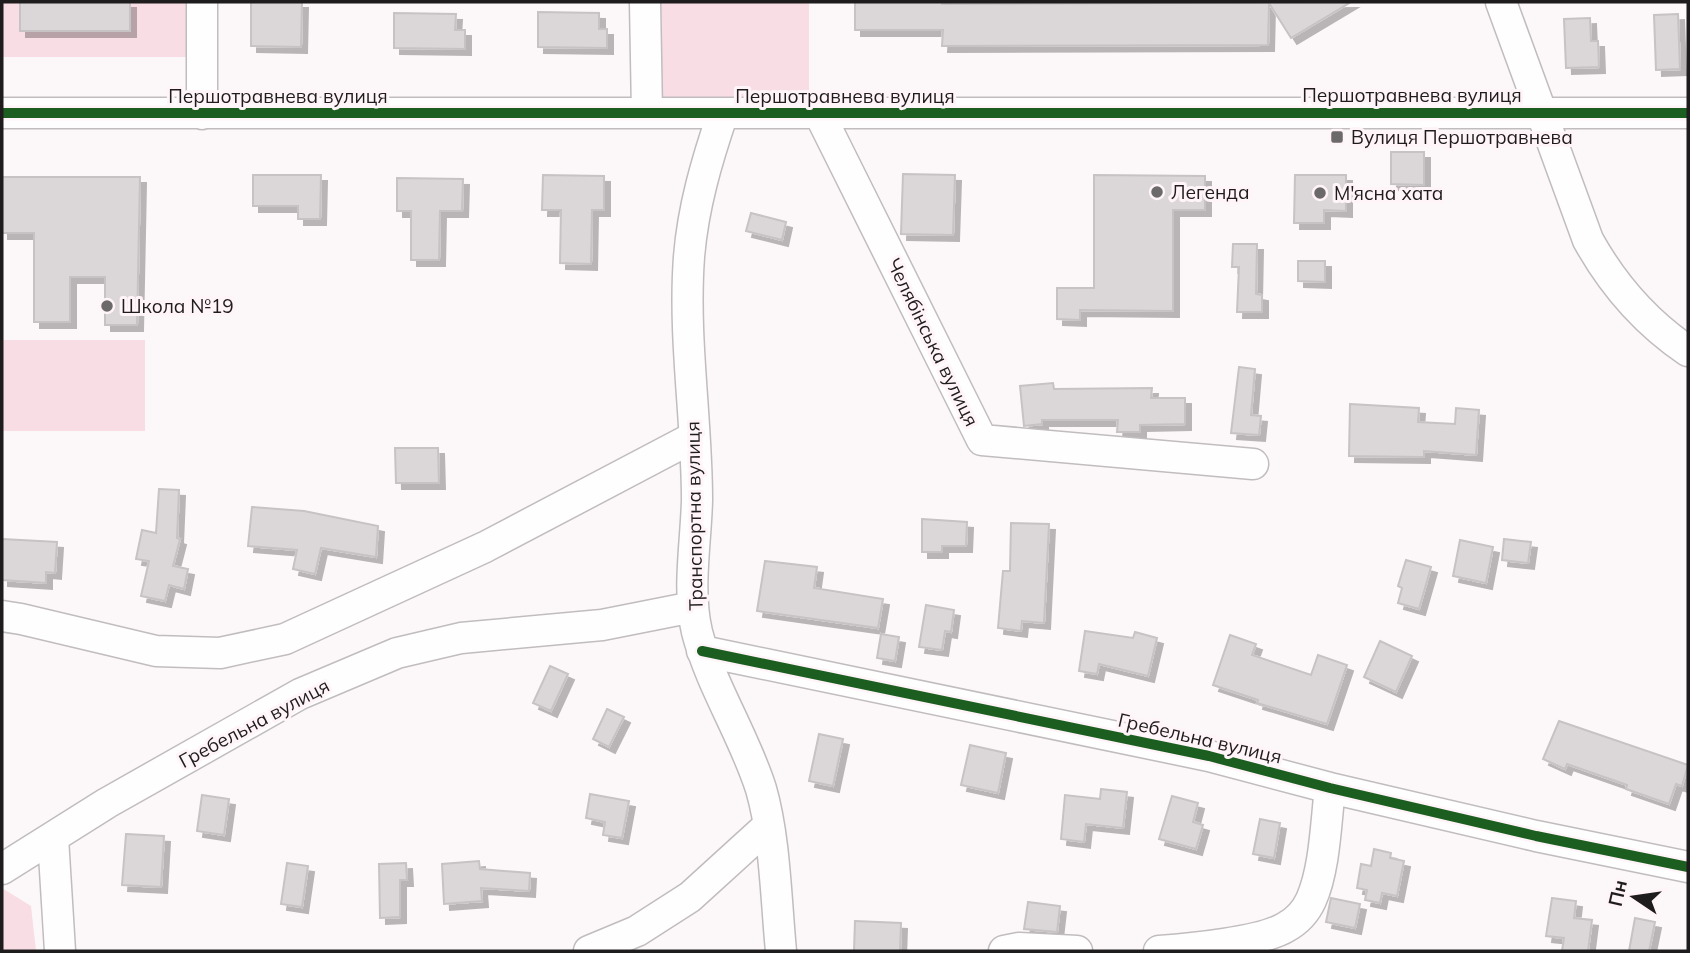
<svg xmlns="http://www.w3.org/2000/svg" width="1690" height="953" font-family="Mulish,sans-serif">
<defs>
<filter id="shadow"><feDropShadow dx="6" dy="6" stdDeviation="0" flood-color="#0004"/></filter>
</defs>
<rect width="100%" height="100%" fill="#fcf7f8"/>
<path fill="#f8dde4" d="M 2,2 L 188,2 L 188,57 L 2,57 Z
M 655,2 L 809,2 L 809,105 L 657,105 Z
M 2,340 L 145,340 L 145,431 L 2,431 Z
M 2,888 L 31,906 L 36,951 L 2,951 Z"/>
<path fill="#dbd7d8" stroke="#c7c3c4" stroke-width="2" filter="url(#shadow)" d="M 20,2 L 130,2 L 130,31 L 20,31 Z
M 251,2 L 302,2 L 301,47 L 251,46 Z
M 855,2 L 942,2 L 942,4 L 1351,2 L 1291,38 L 1269,3 L 1268,45 L 942,46 L 943,30 L 855,30 Z
M 538,12 L 599,13 L 599,29 L 607,29 L 607,48 L 538,47 Z
M 394,13 L 456,14 L 455,30 L 465,30 L 465,49 L 394,48 Z
M 1678,14 L 1680,69 L 1656,70 L 1654,15 Z
M 1590,18 L 1591,41 L 1598,41 L 1599,67 L 1566,68 L 1564,19 Z
M 1391,152 L 1424,152 L 1424,185 L 1391,184 Z
M 903,174 L 955,175 L 953,235 L 901,234 Z
M 253,175 L 321,175 L 320,219 L 298,219 L 298,206 L 253,206 Z
M 543,175 L 604,176 L 604,210 L 592,210 L 591,264 L 560,263 L 561,210 L 542,210 Z
M 1094,175 L 1205,176 L 1205,210 L 1173,210 L 1173,311 L 1080,310 L 1080,320 L 1057,319 L 1057,288 L 1094,288 Z
M 1295,175 L 1346,175 L 1346,211 L 1324,210 L 1324,223 L 1294,223 Z
M 2,177 L 140,177 L 137,325 L 105,325 L 105,277 L 70,277 L 70,322 L 34,322 L 34,233 L 2,233 Z
M 397,178 L 463,179 L 462,211 L 440,211 L 439,260 L 411,260 L 411,211 L 397,211 Z
M 751,213 L 786,222 L 782,240 L 746,231 Z
M 1233,244 L 1257,244 L 1256,294 L 1262,295 L 1262,312 L 1237,312 L 1239,267 L 1232,267 Z
M 1298,261 L 1325,261 L 1325,282 L 1298,281 Z
M 1239,367 L 1255,369 L 1251,415 L 1261,416 L 1259,435 L 1231,433 Z
M 1053,383 L 1054,389 L 1152,388 L 1151,398 L 1185,398 L 1185,424 L 1140,425 L 1140,432 L 1117,432 L 1118,420 L 1042,420 L 1042,424 L 1024,426 L 1020,386 Z
M 1350,404 L 1419,408 L 1418,422 L 1455,424 L 1456,408 L 1479,410 L 1476,455 L 1424,451 L 1424,457 L 1349,456 Z
M 395,448 L 438,448 L 439,483 L 396,483 Z
M 159,489 L 179,490 L 177,538 L 180,539 L 173,566 L 188,569 L 184,589 L 169,585 L 165,601 L 141,596 L 149,561 L 136,559 L 142,530 L 156,533 Z
M 252,507 L 304,511 L 378,526 L 376,557 L 321,548 L 315,574 L 293,569 L 297,550 L 248,546 Z
M 922,519 L 967,522 L 966,546 L 942,546 L 942,552 L 922,552 Z
M 1011,523 L 1049,524 L 1044,623 L 1022,621 L 1021,631 L 998,628 L 1003,571 L 1010,571 Z
M 2,539 L 57,542 L 55,573 L 46,572 L 46,583 L 2,580 Z
M 1504,539 L 1531,542 L 1528,563 L 1502,560 Z
M 1460,540 L 1493,547 L 1486,583 L 1453,576 Z
M 1406,560 L 1431,567 L 1419,609 L 1398,603 L 1402,588 L 1398,586 Z
M 765,561 L 817,567 L 814,588 L 883,599 L 878,628 L 757,611 Z
M 926,605 L 954,610 L 951,632 L 945,631 L 942,650 L 919,647 Z
M 1085,631 L 1133,638 L 1135,632 L 1157,638 L 1148,676 L 1099,664 L 1097,674 L 1079,671 Z
M 881,634 L 899,637 L 895,661 L 877,658 Z
M 1230,635 L 1256,644 L 1252,655 L 1311,675 L 1318,655 L 1347,665 L 1327,724 L 1257,703 L 1258,700 L 1213,685 Z
M 1380,641 L 1412,656 L 1396,692 L 1364,677 Z
M 550,666 L 568,674 L 551,711 L 533,703 Z
M 607,709 L 624,717 L 609,747 L 593,739 Z
M 1559,721 L 1688,765 L 1682,786 L 1676,784 L 1669,804 L 1626,789 L 1627,785 L 1567,764 L 1565,769 L 1543,759 Z
M 819,734 L 843,739 L 833,786 L 809,781 Z
M 970,745 L 1006,753 L 998,793 L 961,785 Z
M 1101,789 L 1127,792 L 1123,828 L 1086,824 L 1084,842 L 1061,839 L 1065,795 L 1100,799 Z
M 590,794 L 629,801 L 622,838 L 603,835 L 605,822 L 586,818 Z
M 202,795 L 229,799 L 224,835 L 197,831 Z
M 1172,796 L 1198,803 L 1193,822 L 1203,825 L 1196,849 L 1159,839 Z
M 1260,819 L 1280,823 L 1274,858 L 1253,854 Z
M 126,834 L 164,836 L 161,887 L 122,885 Z
M 1374,849 L 1391,853 L 1390,858 L 1404,861 L 1397,896 L 1382,893 L 1380,903 L 1365,900 L 1367,890 L 1357,888 L 1361,864 L 1371,866 Z
M 479,861 L 480,869 L 530,873 L 529,891 L 481,888 L 482,901 L 444,904 L 442,864 Z
M 287,863 L 308,866 L 302,907 L 281,904 Z
M 406,863 L 407,880 L 400,880 L 400,917 L 380,918 L 379,864 Z
M 1331,898 L 1360,904 L 1355,928 L 1326,922 Z
M 1552,898 L 1576,901 L 1574,918 L 1592,920 L 1588,951 L 1562,951 L 1564,938 L 1546,936 Z
M 1028,902 L 1060,906 L 1057,932 L 1024,929 Z
M 1635,918 L 1655,922 L 1649,951 L 1629,951 Z
M 855,921 L 901,923 L 900,951 L 854,951 Z"/>
<g fill="none" stroke-linecap="round" stroke-linejoin="round">
<defs>
<path id="minor" d="M 645,2 L 647,113
M 1501,2 L 1588,240 C 1613,285 1645,322 1688,351
M 2,113 L 1688,113
M 723,113 C 707,160 693,207 689,257 C 683,338 697,419 697,500 C 696,543 687,590 697,632 C 711,686 744,735 761,789 C 775,837 776,900 781,951
M 819,113 L 982,440 L 1253,464
M 202,114 L 202,2
M 2,616 L 21,619 L 156,651 L 220,653 L 285,639 L 485,547 L 694,437
M 702,651 L 1209,756 L 1330,788 L 1536,836 L 1688,867
M 53,838 L 60,951
M 2,869 L 107,803 L 300,694 L 397,653 L 461,638 L 602,625 L 693,607
M 589,951 L 637,931 L 690,897 L 768,826
M 1004,951 L 1019,948 L 1077,951
M 1159,951 C 1189,949 1262,942 1286,927 C 1297,921 1306,911 1311,900 C 1325,869 1326,821 1330,788"/>
</defs>
<use href="#minor" stroke="#c1bdbe" stroke-width="33"/>
<use href="#minor" stroke="#fffefe" stroke-width="30"/>
<defs>
<path id="cycleway" d="M 2,113 L 1688,113
M 702,651 L 1209,756 L 1330,788 L 1536,836 L 1688,867"/>
</defs>
<use href="#cycleway" stroke="#fff4f7" stroke-width="15"/>
<use href="#cycleway" stroke="#1b5e20" stroke-width="10"/>
</g>
<g fill="#6c696a" stroke="#fff4f7" stroke-width="2.5">
<rect x="1330" y="130" width="14" height="14" rx="3.5"/>
<circle cx="1157" cy="192" r="7"/>
<circle cx="1320" cy="193" r="7"/>
<circle cx="107" cy="306" r="7"/>
</g>
<g text-anchor="middle" dominant-baseline="central" stroke-width="6" stroke-linejoin="round" paint-order="stroke">
<g font-size="19" fill="#1f1c1d" stroke="#fff4f7">
<text x="1412" y="95">Першотравнева вулиця</text>
<text x="278" y="96">Першотравнева вулиця</text>
<text x="845" y="96">Першотравнева вулиця</text>
<text transform="translate(933 342) rotate(64)">Челябінська вулиця</text>
<text transform="translate(694 516) rotate(-91)">Транспортна вулиця</text>
<text transform="translate(254 723) rotate(-28)">Гребельна вулиця</text>
<text transform="translate(1200 738) rotate(13)">Гребельна вулиця</text>
</g>
<g font-size="19" fill="#1f1c1d" stroke="#fff4f7" text-anchor="start">
<text x="1351" y="137">Вулиця Першотравнева</text>
<text x="1171" y="192">Легенда</text>
<text x="1334" y="193">М'ясна хата</text>
<text x="121" y="306">Школа №19</text>
</g>
</g>
<rect width="1690" height="953" fill="none" stroke="#1f1c1d" stroke-width="7"/>
<g transform="translate(1634 897) rotate(283)" stroke="#fff4f7" stroke-width="5" paint-order="stroke">
<path d="M0-5L12 26L0 18L-12 26Z" fill="#1f1c1d"/>
<text y="-10" font-size="19" font-weight="bold" text-anchor="middle" fill="#1f1c1d">Пн</text>
</g>
</svg>
